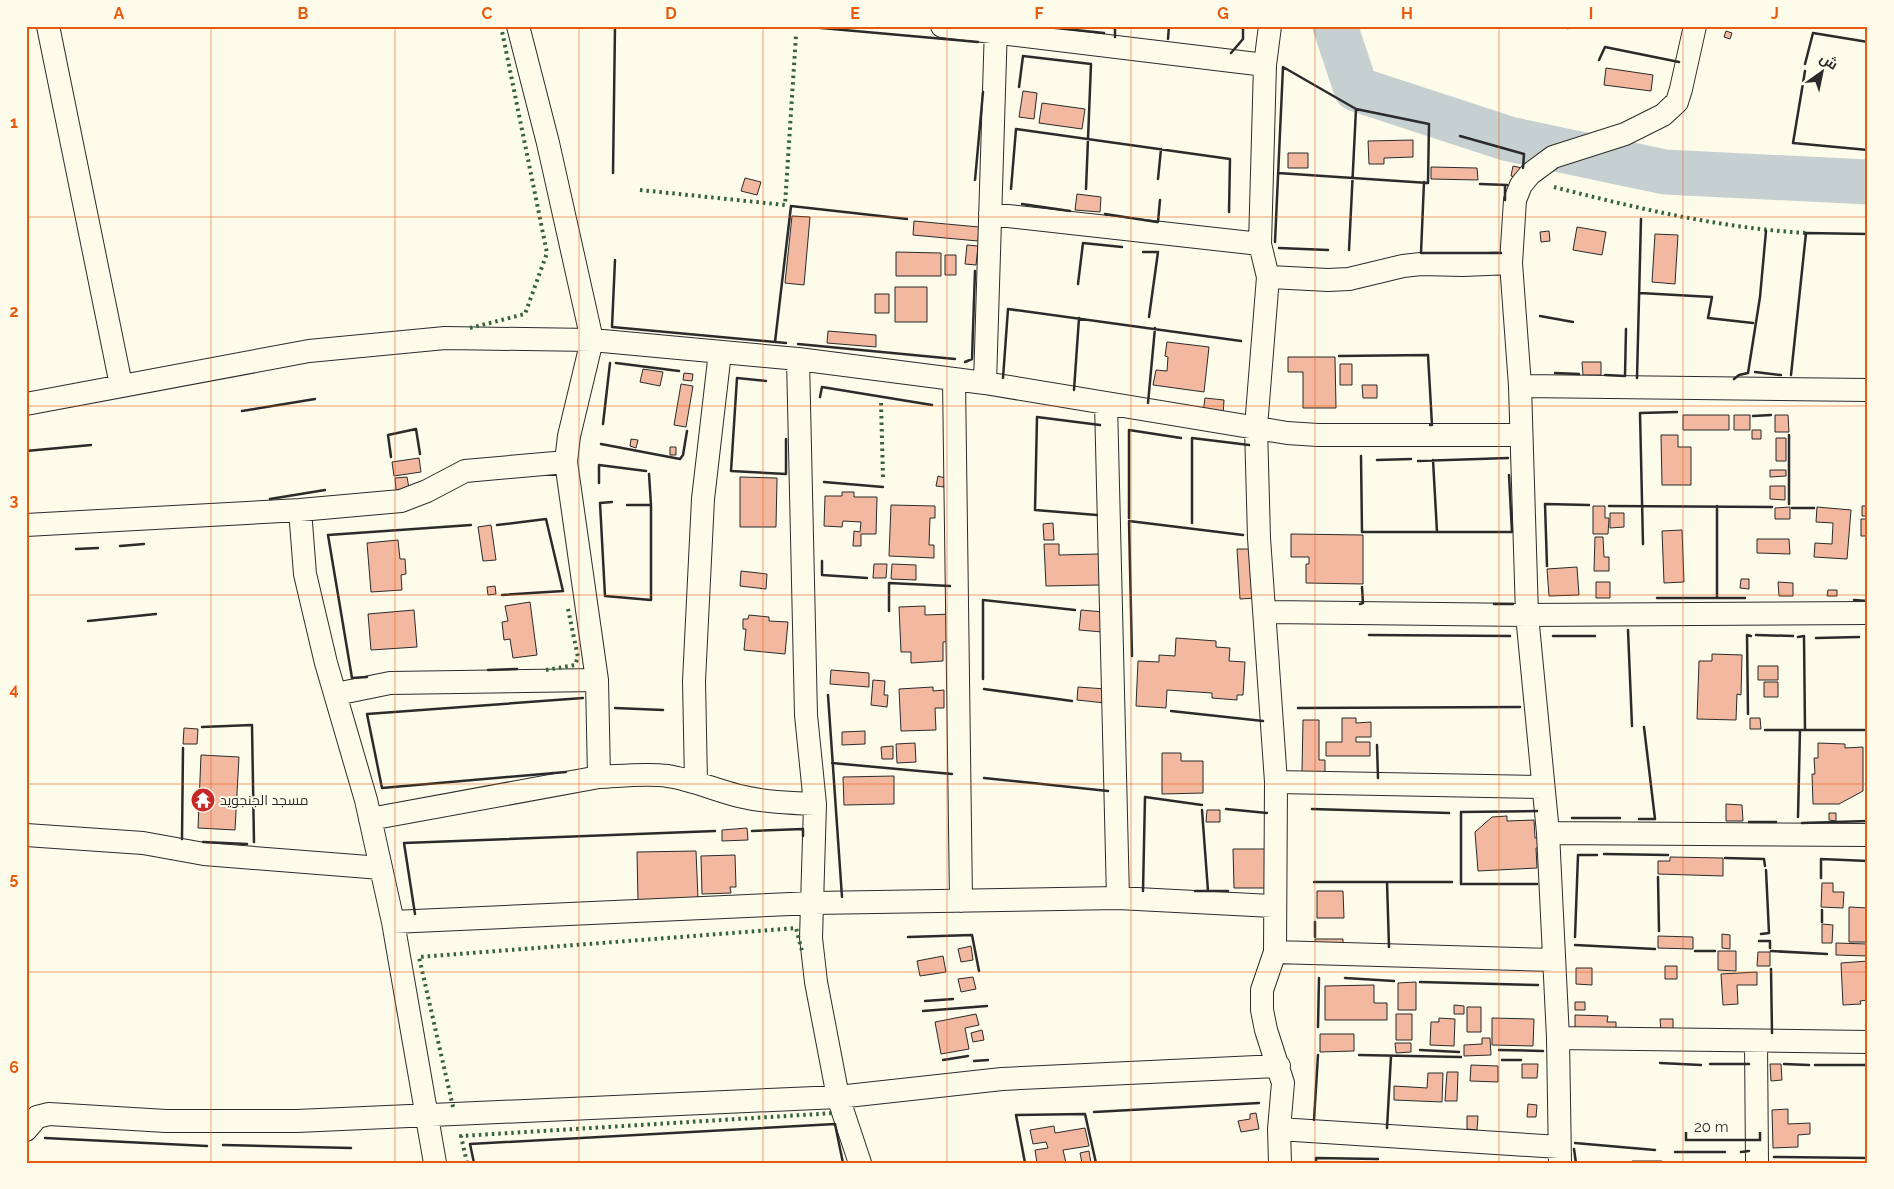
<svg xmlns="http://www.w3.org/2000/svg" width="1894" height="1189" font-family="Raleway,Cairo,sans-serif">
<rect width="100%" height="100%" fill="#fdfbea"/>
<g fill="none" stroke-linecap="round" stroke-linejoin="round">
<path stroke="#c7d0d0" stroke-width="45" d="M 1335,26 L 1356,89 L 1509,139 L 1665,172 L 1868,182"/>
</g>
<path fill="#f2b8a0" stroke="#2b2b2b" d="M 1726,31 L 1732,33 L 1730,39 L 1724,37 Z
M 1606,68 L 1653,75 L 1651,91 L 1604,85 Z
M 1023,91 L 1037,93 L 1034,119 L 1019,117 Z
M 1042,103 L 1085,109 L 1082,129 L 1039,123 Z
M 1413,140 L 1413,157 L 1384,158 L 1384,164 L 1369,164 L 1368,141 Z
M 1288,153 L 1308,153 L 1308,168 L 1288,168 Z
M 1513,166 L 1522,168 L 1520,178 L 1511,176 Z
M 1431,167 L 1477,168 L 1478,180 L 1431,179 Z
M 745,178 L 761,182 L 757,195 L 741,191 Z
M 1077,194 L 1101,197 L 1100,212 L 1075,210 Z
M 792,216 L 810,217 L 804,285 L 785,283 Z
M 914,221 L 979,227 L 978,241 L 913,235 Z
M 1577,227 L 1606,232 L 1602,255 L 1573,250 Z
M 1549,231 L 1550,241 L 1541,242 L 1540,232 Z
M 1655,234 L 1678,235 L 1675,284 L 1652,282 Z
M 967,245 L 978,246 L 976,265 L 965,264 Z
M 896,252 L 941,253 L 941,276 L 896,276 Z
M 945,255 L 956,255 L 956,275 L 945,275 Z
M 895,287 L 927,287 L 927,322 L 895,322 Z
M 875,294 L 889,294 L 889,313 L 875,313 Z
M 828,331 L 876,335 L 876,347 L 827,343 Z
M 1167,342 L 1209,347 L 1204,392 L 1153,385 L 1156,370 L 1167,371 L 1168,357 L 1165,356 Z
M 1288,357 L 1335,357 L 1336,408 L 1303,408 L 1303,372 L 1288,372 Z
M 1582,362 L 1601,362 L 1601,375 L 1583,375 Z
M 1340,364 L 1352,364 L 1352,385 L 1340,385 Z
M 643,369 L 663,372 L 660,386 L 640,382 Z
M 684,373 L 693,374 L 692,381 L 683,380 Z
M 681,384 L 693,386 L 686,427 L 674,425 Z
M 1362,385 L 1377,385 L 1377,398 L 1363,398 Z
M 1205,398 L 1224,400 L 1223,415 L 1203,413 Z
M 1683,415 L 1729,415 L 1729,430 L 1683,430 Z
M 1734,415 L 1750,415 L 1750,430 L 1734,430 Z
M 1775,415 L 1788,415 L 1789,432 L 1775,432 Z
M 1752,430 L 1761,430 L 1761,439 L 1752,439 Z
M 1661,435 L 1678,435 L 1678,447 L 1691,447 L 1691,485 L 1662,485 Z
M 1776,438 L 1786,438 L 1786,461 L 1776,461 Z
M 631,439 L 638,440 L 636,448 L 630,446 Z
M 670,447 L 676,447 L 676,455 L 670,455 Z
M 419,458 L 421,472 L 394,476 L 392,462 Z
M 1770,470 L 1786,470 L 1786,476 L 1770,477 Z
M 938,476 L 945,478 L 944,487 L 936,486 Z
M 407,477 L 409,488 L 396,490 L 395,478 Z
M 740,477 L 777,478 L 776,527 L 740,527 Z
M 1770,486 L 1785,486 L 1785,500 L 1770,499 Z
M 842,492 L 854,492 L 854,497 L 877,497 L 876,534 L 861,534 L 861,546 L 853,546 L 854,531 L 860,532 L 861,522 L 843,521 L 842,527 L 824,526 L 825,496 L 842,496 Z
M 891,505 L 935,506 L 935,518 L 930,518 L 929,545 L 934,545 L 934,558 L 889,556 Z
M 1593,506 L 1605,506 L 1605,518 L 1609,518 L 1608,534 L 1593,534 Z
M 1862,506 L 1868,506 L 1868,516 L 1862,516 Z
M 1790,507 L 1790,519 L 1775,519 L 1775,508 Z
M 1817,507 L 1851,510 L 1847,559 L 1814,557 L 1815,543 L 1832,544 L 1833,523 L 1816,522 Z
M 1610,513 L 1624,513 L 1624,527 L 1610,528 Z
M 1861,519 L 1868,519 L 1868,536 L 1861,536 Z
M 1053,523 L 1054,540 L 1044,540 L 1043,524 Z
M 491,525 L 496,560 L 483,561 L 478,527 Z
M 1682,530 L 1684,582 L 1664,583 L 1662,531 Z
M 1291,534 L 1363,535 L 1363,584 L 1306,583 L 1306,564 L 1309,564 L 1309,557 L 1291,557 Z
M 1595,537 L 1603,537 L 1604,557 L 1609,557 L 1609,571 L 1594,571 Z
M 1757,539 L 1789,539 L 1790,554 L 1757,553 Z
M 398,540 L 400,559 L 405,559 L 406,574 L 401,575 L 402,590 L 371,592 L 367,543 Z
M 1044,544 L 1059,544 L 1059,555 L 1099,554 L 1100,585 L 1046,586 Z
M 1237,549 L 1252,549 L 1256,598 L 1240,599 Z
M 874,564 L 887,564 L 886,578 L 873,578 Z
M 892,564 L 916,565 L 916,580 L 891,579 Z
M 1577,567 L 1579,595 L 1549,596 L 1547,569 Z
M 741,571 L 767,574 L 766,589 L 740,586 Z
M 1741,579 L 1749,579 L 1749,589 L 1740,588 Z
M 1596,582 L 1610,582 L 1610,598 L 1596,598 Z
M 1778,582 L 1793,583 L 1793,596 L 1779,596 Z
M 495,586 L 496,594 L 488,595 L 487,587 Z
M 1828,590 L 1837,590 L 1837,596 L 1827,596 Z
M 530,602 L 537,655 L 513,658 L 510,639 L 504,640 L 502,622 L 508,621 L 505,606 Z
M 925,606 L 925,615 L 952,614 L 953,641 L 943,642 L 943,661 L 911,663 L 911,652 L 901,652 L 899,607 Z
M 414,610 L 417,647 L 371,650 L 368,614 Z
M 1081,610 L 1104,612 L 1102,632 L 1079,630 Z
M 749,615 L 769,617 L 769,621 L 788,622 L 785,654 L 744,650 L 746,629 L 743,629 L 743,619 L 748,619 Z
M 1176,638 L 1216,641 L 1216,647 L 1230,648 L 1229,661 L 1245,662 L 1243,695 L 1237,695 L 1237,700 L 1212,698 L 1212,693 L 1167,690 L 1166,708 L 1136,706 L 1138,661 L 1159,662 L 1159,655 L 1175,656 Z
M 1712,654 L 1742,655 L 1741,695 L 1737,694 L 1736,720 L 1697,719 L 1699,661 L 1712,661 Z
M 1758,666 L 1778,666 L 1778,680 L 1758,680 Z
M 831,670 L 869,673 L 869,687 L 830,684 Z
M 873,680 L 885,681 L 884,695 L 888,695 L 887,707 L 871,705 Z
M 1764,682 L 1778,682 L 1778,697 L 1764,697 Z
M 933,687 L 933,691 L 944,690 L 944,708 L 935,708 L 936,730 L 901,731 L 899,689 Z
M 1078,687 L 1106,689 L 1105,703 L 1077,700 Z
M 1342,718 L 1356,718 L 1356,723 L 1371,722 L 1371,737 L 1356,737 L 1356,742 L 1370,742 L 1370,756 L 1326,756 L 1326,742 L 1342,742 Z
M 1750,718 L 1760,718 L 1761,729 L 1750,729 Z
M 1303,720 L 1319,720 L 1319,760 L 1325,760 L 1325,772 L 1302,772 Z
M 184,728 L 198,729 L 197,744 L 183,744 Z
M 865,731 L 865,744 L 842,745 L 842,732 Z
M 915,743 L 916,762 L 897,763 L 896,744 Z
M 1818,743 L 1845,744 L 1845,748 L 1863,747 L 1863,791 L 1839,804 L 1813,804 L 1812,774 L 1815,774 L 1814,758 L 1818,758 Z
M 893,746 L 893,759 L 882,759 L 881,747 Z
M 1162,753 L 1181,753 L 1181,761 L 1203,761 L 1203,793 L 1162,794 Z
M 201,755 L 239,757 L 235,830 L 198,828 Z
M 894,776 L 894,804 L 844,805 L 843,777 Z
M 1726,804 L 1742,805 L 1743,821 L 1726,821 Z
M 1207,810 L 1220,810 L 1220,822 L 1206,822 Z
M 1829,813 L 1836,813 L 1836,821 L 1829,820 Z
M 1507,816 L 1507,821 L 1534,820 L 1535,838 L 1541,838 L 1542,847 L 1536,848 L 1537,868 L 1478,871 L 1475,832 L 1492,817 Z
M 747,828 L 748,840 L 722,841 L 722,830 Z
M 1233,849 L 1267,849 L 1267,888 L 1234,888 Z
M 696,851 L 698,899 L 638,901 L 637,852 Z
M 735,855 L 736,887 L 730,887 L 731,893 L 702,894 L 701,856 Z
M 1670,857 L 1723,858 L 1723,876 L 1658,874 L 1658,861 L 1670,861 Z
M 1822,883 L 1833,883 L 1833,892 L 1844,892 L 1843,908 L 1821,907 Z
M 1317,891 L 1343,891 L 1344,918 L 1317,918 Z
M 1849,907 L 1868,908 L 1868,942 L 1849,942 Z
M 1822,924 L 1833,925 L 1832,943 L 1822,943 Z
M 1722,934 L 1730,935 L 1730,949 L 1722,948 Z
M 1658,936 L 1693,937 L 1693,949 L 1658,948 Z
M 1315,939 L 1343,939 L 1343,952 L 1315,952 Z
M 1836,943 L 1868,944 L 1868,956 L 1836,955 Z
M 971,946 L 973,960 L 961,962 L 958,949 Z
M 1718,951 L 1736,951 L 1736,971 L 1718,970 Z
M 1758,952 L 1770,952 L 1770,966 L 1757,966 Z
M 943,956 L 946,972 L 920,976 L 917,961 Z
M 1868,961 L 1868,1000 L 1860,1001 L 1861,1004 L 1843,1005 L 1841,963 Z
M 1665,966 L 1677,966 L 1677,979 L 1665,979 Z
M 1576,968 L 1592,968 L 1592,985 L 1576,984 Z
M 1757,972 L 1757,985 L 1737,985 L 1738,1004 L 1723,1005 L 1721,974 Z
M 973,977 L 976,989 L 961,992 L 958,979 Z
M 1416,982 L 1416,1010 L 1398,1010 L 1398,983 Z
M 1374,985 L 1374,1003 L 1387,1003 L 1387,1020 L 1325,1020 L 1325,986 Z
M 1575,1002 L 1585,1002 L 1585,1010 L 1575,1010 Z
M 1454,1005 L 1464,1006 L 1464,1014 L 1454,1014 Z
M 1467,1007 L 1481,1007 L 1481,1032 L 1467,1032 Z
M 976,1014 L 979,1025 L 965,1028 L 969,1049 L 941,1054 L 935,1022 Z
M 1396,1014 L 1412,1014 L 1412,1040 L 1396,1040 Z
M 1575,1015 L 1608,1016 L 1607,1022 L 1616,1022 L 1616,1030 L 1575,1030 Z
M 1439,1018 L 1455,1019 L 1454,1046 L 1430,1045 L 1431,1022 L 1439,1022 Z
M 1492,1018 L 1534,1019 L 1533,1046 L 1492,1045 Z
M 1660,1019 L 1673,1019 L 1673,1031 L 1661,1031 Z
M 982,1030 L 984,1040 L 973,1042 L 971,1033 Z
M 1320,1034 L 1354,1034 L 1354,1051 L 1320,1052 Z
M 1482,1038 L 1490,1038 L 1491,1055 L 1464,1056 L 1464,1045 L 1482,1044 Z
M 1395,1043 L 1411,1043 L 1411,1052 L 1396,1053 Z
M 1522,1064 L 1538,1064 L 1537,1078 L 1522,1078 Z
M 1770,1064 L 1781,1064 L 1782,1080 L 1771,1081 Z
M 1471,1065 L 1498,1066 L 1498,1082 L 1470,1081 Z
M 1447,1072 L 1458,1072 L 1457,1101 L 1445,1101 Z
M 1428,1073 L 1443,1073 L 1442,1102 L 1394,1100 L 1394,1086 L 1427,1088 Z
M 1528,1104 L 1537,1105 L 1536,1117 L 1527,1117 Z
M 1788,1109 L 1788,1124 L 1810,1123 L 1810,1134 L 1798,1135 L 1798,1147 L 1773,1148 L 1772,1110 Z
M 1256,1113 L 1259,1129 L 1241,1132 L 1238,1121 L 1250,1119 L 1250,1114 Z
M 1467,1116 L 1478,1116 L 1477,1130 L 1467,1129 Z
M 1054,1126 L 1055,1133 L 1085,1128 L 1089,1146 L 1063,1150 L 1066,1163 L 1037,1163 L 1035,1150 L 1048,1148 L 1046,1142 L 1033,1144 L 1030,1130 Z
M 1089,1151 L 1091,1163 L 1082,1163 L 1080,1153 Z
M 1632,1161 L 1662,1161 L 1662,1163 L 1632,1163 Z"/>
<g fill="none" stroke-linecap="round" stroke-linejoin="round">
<defs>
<path id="street" d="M 48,26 L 121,385
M 942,26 L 1265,65
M 1270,26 L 1265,65 L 1260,244 L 1268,277 L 1256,427 L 1259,538 L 1276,782 L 1275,952 L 1262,990 L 1262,1010 L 1266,1030 L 1283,1083 L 1279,1129 L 1280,1163
M 990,214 L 1260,244
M 1268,277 L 1328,280 L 1349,279 L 1403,266 L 1421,264 L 1463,265 L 1511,263
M 798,359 L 806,715 L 815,804 L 811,938 L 816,982 L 838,1097 L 860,1163
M 954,380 L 961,901
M 985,383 L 996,26
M 1520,386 L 1868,390
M 1106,403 L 1118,898
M 26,404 L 309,351 L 445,338 L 592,340 L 798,359 L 985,383 L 1287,433 L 1318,435 L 1521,435
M 300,510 L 305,574 L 309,591 L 326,663 L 366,800 L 393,922 L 435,1163
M 26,525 L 300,510 L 401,501 L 427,491 L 465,471 L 566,462
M 1265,612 L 1527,615 L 1868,613
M 336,694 L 390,683 L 597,680
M 599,777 C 622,776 646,773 668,776 C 693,780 715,790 739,796 C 764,802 789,803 815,804
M 696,782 L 694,681 L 703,499 L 720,352
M 1276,782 L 1543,787
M 370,819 L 599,777 L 597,680 L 566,462 L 569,436 L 592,340 L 548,143 L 518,26
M 1548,833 L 1868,835
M 26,835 L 143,843 L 204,854 L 381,868
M 393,922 L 813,903 L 1118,898 L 1274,906
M 1275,952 L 1554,960
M 1558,1038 L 1868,1042
M 1756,1042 L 1757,1163
M 1279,1129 L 1559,1147
M 26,1130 L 37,1117 L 49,1114 L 166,1121 L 297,1121 L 838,1097 L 1002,1079 L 1279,1066
M 1560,1163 L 1558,1038 L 1548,833 L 1527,615 L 1520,386 L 1511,263 L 1515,200 L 1521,185 L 1530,174 L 1553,157 L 1625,134 L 1663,115 L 1677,102 L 1681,89 L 1695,26"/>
</defs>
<use href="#street" stroke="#2b2b2b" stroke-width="24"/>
<use href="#street" stroke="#fdfbea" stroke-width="22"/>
<path stroke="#34623c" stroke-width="4" stroke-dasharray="2.5 4" stroke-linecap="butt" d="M 1554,187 C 1636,208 1720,228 1806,233
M 640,190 L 785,205 L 796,35
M 470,328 L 525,314 L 547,253 L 501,26
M 881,403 L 883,477
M 546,670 L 575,665 L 578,657 L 568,609
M 453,1107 L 419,957 L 796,928 L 802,951
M 467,1163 L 461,1136 L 835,1113"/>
<path stroke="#2b2b2b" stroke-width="2.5" d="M 799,26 L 978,42
M 1037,26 L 1104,33
M 1563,26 L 1568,28
M 1115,37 L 1115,26
M 1168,39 L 1169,26
M 1231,53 L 1243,39 L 1243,26
M 1599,60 L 1605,47 L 1679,62
M 1805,64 L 1813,33 L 1868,42
M 1805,71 L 1793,143 L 1868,150
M 1019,87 L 1023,56 L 1091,64 L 1086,189
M 1460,136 L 1524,154 L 1523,168
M 613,173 L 615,26
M 1158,179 L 1161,149
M 975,180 L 983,92
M 1424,182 L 1421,253 L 1501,253
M 1480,184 L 1507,185
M 1011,189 L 1016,129 L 1230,159 L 1229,212
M 1505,200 L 1505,185
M 1022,204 L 1070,211
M 1105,214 L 1157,222
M 1158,222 L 1160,200
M 1275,242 L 1283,67 L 1356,109 L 1429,124 L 1428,183 L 1278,173
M 1279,248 L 1328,250
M 1349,250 L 1356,109
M 1143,252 L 1158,252 L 1149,317
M 615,260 L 612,327 L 786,343
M 1078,284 L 1083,243 L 1122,247
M 1640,293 L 1712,297 L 1708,318 L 1753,323
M 1540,316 L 1573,322
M 775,342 L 791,206 L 907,219
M 798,344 L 955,359
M 1339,356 L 1428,355 L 1432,425 L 1430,425
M 965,362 L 972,359 L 975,271
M 616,363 L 679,371
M 1755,372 L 1781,375
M 1555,373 L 1579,374
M 1605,375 L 1625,376 L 1626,329
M 1791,375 L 1806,233 L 1868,234
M 1003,378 L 1008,309 L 1241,341
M 1637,378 L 1641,219
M 1734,379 L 1739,375 L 1748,373 L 1760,297 L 1766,231
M 766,381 L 737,378 L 731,471 L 786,474 L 786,439
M 1074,390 L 1079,318
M 820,397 L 822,387 L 932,405
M 1148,403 L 1155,328
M 242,411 L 315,399
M 1753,416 L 1771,415
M 603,424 L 610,363
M 1789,435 L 1789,504
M 601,444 L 680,459 L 683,455 L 687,431
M 26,451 L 91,445
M 1361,456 L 1362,532 L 1512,532 L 1509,475
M 391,457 L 388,435 L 416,429 L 420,454
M 1377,460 L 1411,459
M 1433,460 L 1437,532
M 1418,461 L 1508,458
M 824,482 L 883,487
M 599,483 L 599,465 L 646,471
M 270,499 L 325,490
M 612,502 L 600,503 L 605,596 L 651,600 L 651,505 L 649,474
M 627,505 L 651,505
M 1609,506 L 1772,507
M 1717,506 L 1717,598
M 1792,508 L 1814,508
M 1097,515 L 1035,510 L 1037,417 L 1100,425
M 1129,518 L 1129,430 L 1181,438
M 1192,523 L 1192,438 L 1249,445
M 497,525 L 546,519 L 563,591 L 502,595
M 1643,544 L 1640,413 L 1677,412
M 120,546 L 144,544
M 76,549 L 98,548
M 822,561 L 822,575 L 867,578
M 1547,566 L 1545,504 L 1589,505
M 1657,598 L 1745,598
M 1854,600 L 1868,601
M 1360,604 L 1363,603 L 1362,587
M 1494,604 L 1513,604
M 889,611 L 889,583 L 950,586
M 88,621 L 156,614
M 1628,630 L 1632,726
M 1369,635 L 1510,636
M 1756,635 L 1793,636
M 1553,636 L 1595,636
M 1798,637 L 1804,636 L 1805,730
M 1816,638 L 1859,637
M 1132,656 L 1129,521 L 1243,535
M 488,670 L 517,669
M 367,677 L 352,678 L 328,535 L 471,525
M 983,679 L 983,600 L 1075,610
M 984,689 L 1072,701
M 828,695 L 842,897
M 615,708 L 663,710
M 1298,708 L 1520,707
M 1171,711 L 1263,721
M 1748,714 L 1747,635 L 1751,636
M 202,727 L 252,725 L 254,842
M 1765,730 L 1868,730
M 1377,745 L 1378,778
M 832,763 L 952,774
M 566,772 L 382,788 L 367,714 L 583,698
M 984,778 L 1108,791
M 1226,809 L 1267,813
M 1312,809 L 1449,813
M 1202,810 L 1208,891
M 1798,817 L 1800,730
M 1572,818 L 1620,818
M 1639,819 L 1655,819 L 1644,727
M 1749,822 L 1776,822
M 1802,823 L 1868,821
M 752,831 L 803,829 L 803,836
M 182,839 L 183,748
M 203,842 L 247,844
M 1604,854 L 1668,855
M 1725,858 L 1764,859 L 1765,866
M 1658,877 L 1659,931
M 1821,878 L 1821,859 L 1868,861
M 1314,882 L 1452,882
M 1387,882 L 1389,947
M 1537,884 L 1461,884 L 1461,812 L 1537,811
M 1143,891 L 1145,797 L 1202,805
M 1195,891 L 1228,891
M 415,914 L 404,843 L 715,831
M 1315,922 L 1315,937
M 1822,922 L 1822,910
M 1761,934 L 1769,933 L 1766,870
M 908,937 L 972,935 L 979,971
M 1575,937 L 1578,855 L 1597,855
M 1759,941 L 1770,941 L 1770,948
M 1575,945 L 1655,949
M 1695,951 L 1715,951
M 1771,951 L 1827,954
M 1771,969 L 1772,1033
M 1345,978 L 1394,981
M 1420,982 L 1538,985
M 925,1001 L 953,999
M 923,1011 L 987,1006
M 1318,1027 L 1319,978
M 1420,1050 L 1459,1052
M 1499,1050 L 1543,1051
M 1359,1055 L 1461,1057
M 943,1060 L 968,1056
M 1502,1060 L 1521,1060
M 974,1061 L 988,1060
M 1660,1063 L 1701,1065
M 1710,1064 L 1749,1064
M 1784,1064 L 1809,1065
M 1815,1065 L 1865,1065
M 1094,1112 L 1259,1103
M 1314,1120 L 1318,1055
M 1387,1128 L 1391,1056
M 45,1138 L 207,1146
M 1575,1143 L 1655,1150
M 223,1145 L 351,1148
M 1574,1149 L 1576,1163
M 1675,1152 L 1725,1152
M 1741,1152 L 1749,1151
M 1774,1157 L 1868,1158
M 474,1163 L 470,1144 L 835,1124 L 843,1163
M 1025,1163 L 1016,1115 L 1085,1114 L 1096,1163
M 1316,1163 L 1316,1158 L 1378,1159"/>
</g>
<path fill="none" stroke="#e8590c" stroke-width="1" stroke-opacity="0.55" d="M 211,26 L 211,1163M 395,26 L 395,1163M 579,26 L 579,1163M 763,26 L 763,1163M 947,26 L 947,1163M 1131,26 L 1131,1163M 1315,26 L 1315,1163M 1499,26 L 1499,1163M 1683,26 L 1683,1163M 26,217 L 1868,217M 26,406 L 1868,406M 26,595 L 1868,595M 26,784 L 1868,784M 26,972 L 1868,972"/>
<defs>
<symbol id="temple-disc" viewBox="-11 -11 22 22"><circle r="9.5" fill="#c62828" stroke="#fdfbea"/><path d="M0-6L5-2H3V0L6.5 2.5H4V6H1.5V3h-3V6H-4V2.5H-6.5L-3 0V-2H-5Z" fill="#fff"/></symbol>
</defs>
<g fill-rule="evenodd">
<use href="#temple-disc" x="189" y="786" width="28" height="28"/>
</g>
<g text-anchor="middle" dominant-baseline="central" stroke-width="4" stroke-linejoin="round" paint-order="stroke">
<g font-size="14" fill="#2b2b2b" stroke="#fdfbea" text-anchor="start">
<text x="220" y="800">مسجد الجنجويد</text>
</g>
</g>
<rect width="1894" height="1189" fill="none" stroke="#fdfbea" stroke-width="55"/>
<g transform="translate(1822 72) rotate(33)" stroke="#fdfbea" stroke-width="4" paint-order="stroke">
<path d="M0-4L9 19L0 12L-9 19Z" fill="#2b2b2b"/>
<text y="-8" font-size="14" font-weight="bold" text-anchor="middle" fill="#2b2b2b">ش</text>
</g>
<path d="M1686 1132v8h74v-8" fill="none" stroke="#2b2b2b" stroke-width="2.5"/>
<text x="1694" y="1132" font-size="15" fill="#2b2b2b" stroke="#fdfbea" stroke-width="4" paint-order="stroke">20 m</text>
<rect x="28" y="28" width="1838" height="1134" fill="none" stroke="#e8590c" stroke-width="2"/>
<g font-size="16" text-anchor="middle" font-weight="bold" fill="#e8590c">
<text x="119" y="19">A</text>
<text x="303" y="19">B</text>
<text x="487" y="19">C</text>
<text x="671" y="19">D</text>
<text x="855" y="19">E</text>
<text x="1039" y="19">F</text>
<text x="1223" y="19">G</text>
<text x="1407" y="19">H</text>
<text x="1591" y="19">I</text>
<text x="1775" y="19">J</text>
<text x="14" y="128">1</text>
<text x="14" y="317">2</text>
<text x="14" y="506">3</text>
<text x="14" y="695">4</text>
<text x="14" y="884">5</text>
<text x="14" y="1073">6</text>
</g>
</svg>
